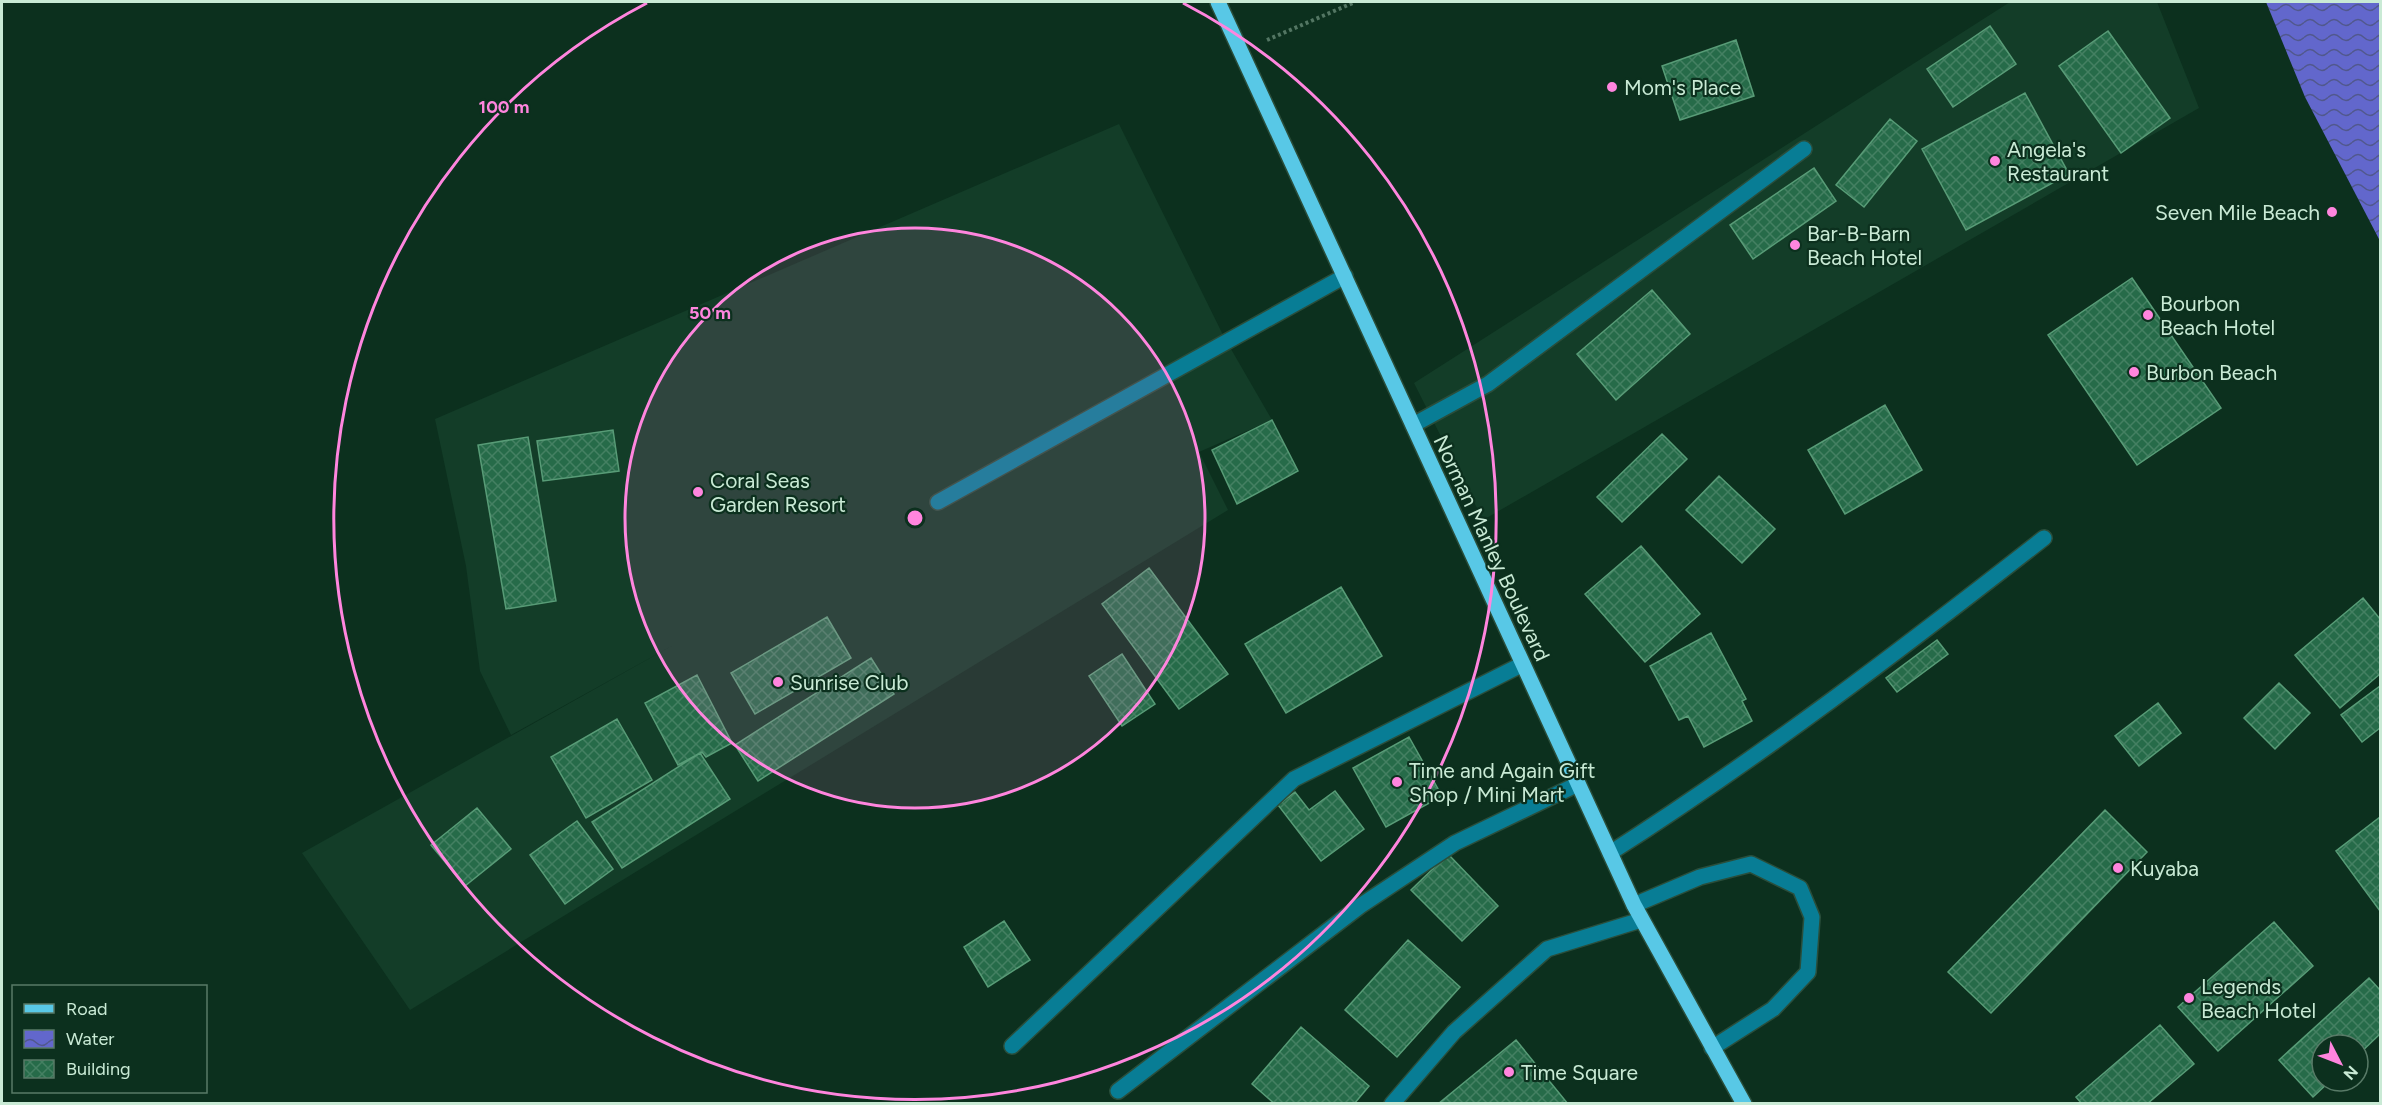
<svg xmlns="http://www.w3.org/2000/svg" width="2382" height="1105" font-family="Figtree,sans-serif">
<defs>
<pattern id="water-waves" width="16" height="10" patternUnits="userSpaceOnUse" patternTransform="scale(1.5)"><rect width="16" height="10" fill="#6267cc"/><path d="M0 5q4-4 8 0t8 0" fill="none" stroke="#51588d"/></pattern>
<pattern id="building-cross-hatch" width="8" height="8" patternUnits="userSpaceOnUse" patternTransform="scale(1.5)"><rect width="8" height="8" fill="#266b49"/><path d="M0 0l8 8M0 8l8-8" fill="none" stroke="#448062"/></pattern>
</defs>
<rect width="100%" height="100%" fill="#0c301e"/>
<path fill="#133d28" d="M 2010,2 L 2157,2 L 2199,108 L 1483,520 L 1414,383 Z
M 1119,124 L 1224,337 L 1272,420 L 1199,452 L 1228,510 L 410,1010 L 302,853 L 677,643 L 511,735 L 480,671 L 466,566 L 435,419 Z"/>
<path fill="url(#water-waves)" d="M 2266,2 L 2380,2 L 2380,241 L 2305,97 Z"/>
<path fill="url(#building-cross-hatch)" stroke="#589c77" stroke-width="1.5" d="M 1990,26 L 2016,64 L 1953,107 L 1927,69 Z
M 2108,31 L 2170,118 L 2121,153 L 2059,66 Z
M 1736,40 L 1754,96 L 1680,120 L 1662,66 Z
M 2025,93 L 2069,174 L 1966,230 L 1922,149 Z
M 1890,119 L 1917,141 L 1864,207 L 1836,185 Z
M 1814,168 L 1836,201 L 1753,259 L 1730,225 Z
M 2132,278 L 2221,408 L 2137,465 L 2048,335 Z
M 1652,290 L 1690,334 L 1616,400 L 1577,354 Z
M 1885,405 L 1922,470 L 1845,514 L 1808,450 Z
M 1272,420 L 1298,471 L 1237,504 L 1212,450 Z
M 613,430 L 619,471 L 543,481 L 537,441 Z
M 1662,434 L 1687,459 L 1622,522 L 1597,497 Z
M 528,437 L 556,601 L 506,609 L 478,445 Z
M 1719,476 L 1775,529 L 1742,563 L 1686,510 Z
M 1641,546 L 1700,614 L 1645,662 L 1585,594 Z
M 1149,568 L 1228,674 L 1179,709 L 1102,604 Z
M 1341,587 L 1382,656 L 1286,713 L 1245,644 Z
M 2363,598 L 2380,619 L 2380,674 L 2340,708 L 2295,655 Z
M 827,617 L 851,658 L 755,714 L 731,673 Z
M 1711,633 L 1746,699 L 1742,701 L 1752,721 L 1704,747 L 1688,716 L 1679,720 L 1650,666 Z
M 1937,640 L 1948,654 L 1897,692 L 1886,678 Z
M 1122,654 L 1155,704 L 1122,726 L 1089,676 Z
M 871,658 L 894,694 L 758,781 L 735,745 Z
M 697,675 L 732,743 L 706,757 L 702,752 L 678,765 L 645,703 Z
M 2279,683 L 2310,713 L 2275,749 L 2244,718 Z
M 2380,686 L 2380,728 L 2362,742 L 2341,715 Z
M 2158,703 L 2181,733 L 2139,766 L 2115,736 Z
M 617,719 L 652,780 L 586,818 L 551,757 Z
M 1409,737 L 1442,796 L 1386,827 L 1353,768 Z
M 700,753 L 730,799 L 622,868 L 592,822 Z
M 1335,791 L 1364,829 L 1321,861 L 1278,805 L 1295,792 L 1309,810 Z
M 477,808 L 511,849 L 465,886 L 431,845 Z
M 2105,810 L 2147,852 L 1991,1013 L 1948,972 Z
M 2380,817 L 2380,911 L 2336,851 Z
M 577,821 L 613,869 L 565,904 L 530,855 Z
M 1448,854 L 1498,906 L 1462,941 L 1411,890 Z
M 1004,921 L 1030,960 L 988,987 L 964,947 Z
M 2274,922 L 2313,966 L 2218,1051 L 2178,1007 Z
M 1408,940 L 1460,987 L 1397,1057 L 1345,1010 Z
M 2369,978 L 2380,990 L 2380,1034 L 2358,1055 L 2358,1045 L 2322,1045 L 2322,1081 L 2330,1081 L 2313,1097 L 2279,1060 Z
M 2160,1025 L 2194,1064 L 2147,1104 L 2082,1104 L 2076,1097 Z
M 1301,1027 L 1369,1086 L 1354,1104 L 1275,1104 L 1252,1084 Z
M 1516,1040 L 1568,1104 L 1438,1104 Z"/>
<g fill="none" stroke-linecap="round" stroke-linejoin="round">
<defs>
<path id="minor" d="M 1413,425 L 1488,384 L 1804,149
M 938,502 L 1345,276
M 1610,853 C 1762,756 1902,649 2044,538
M 1634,905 L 1700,877 L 1751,864 L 1800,888 L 1812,917 L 1808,972 L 1773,1009 L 1712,1048
M 1012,1046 L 1294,779 L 1523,664
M 1118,1091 L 1360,906 L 1455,843 L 1578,784
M 1392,1104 L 1454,1032 L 1547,949 L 1641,920"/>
<path id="major" d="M 1218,2 L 1634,905 L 1744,1104"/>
</defs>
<use href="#minor" stroke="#2a4e3b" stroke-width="18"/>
<use href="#major" stroke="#2a4e3b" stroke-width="18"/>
<path stroke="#537663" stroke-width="4" stroke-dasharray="3 3" stroke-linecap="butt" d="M 1267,40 L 1355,2"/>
<use href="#minor" stroke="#087d95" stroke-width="15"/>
<use href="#major" stroke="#58c8e6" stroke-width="15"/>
</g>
<circle cx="915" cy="518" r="290" fill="#ff85de" fill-opacity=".12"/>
<g fill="none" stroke="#ff85de" stroke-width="3">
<circle cx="915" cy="518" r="290"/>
<path d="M1183 3A581 581 0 1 1 647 3"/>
</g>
<g fill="#ff85de" stroke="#0c301e" stroke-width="2">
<circle cx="1612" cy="87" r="6"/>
<circle cx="1995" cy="161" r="6"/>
<circle cx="2332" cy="212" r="6"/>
<circle cx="1795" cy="245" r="6"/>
<circle cx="2148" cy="315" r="6"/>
<circle cx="2134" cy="372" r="6"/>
<circle cx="698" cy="492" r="6"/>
<circle cx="778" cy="682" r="6"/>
<circle cx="1397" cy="782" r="6"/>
<circle cx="2118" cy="868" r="6"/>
<circle cx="2189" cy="998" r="6"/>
<circle cx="1509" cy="1072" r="6"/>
</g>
<g text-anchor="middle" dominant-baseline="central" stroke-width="4.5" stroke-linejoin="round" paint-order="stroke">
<g font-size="21" fill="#c9ead5" stroke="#0c301e" text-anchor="start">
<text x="1624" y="87">Mom's Place</text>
<text x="2007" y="149">Angela's<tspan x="2007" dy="24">Restaurant</tspan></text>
<text x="2320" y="212" text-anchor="end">Seven Mile Beach</text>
<text x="1807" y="233">Bar-B-Barn<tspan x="1807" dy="24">Beach Hotel</tspan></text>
<text x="2160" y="303">Bourbon<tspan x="2160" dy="24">Beach Hotel</tspan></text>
<text x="2146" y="372">Burbon Beach</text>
<text x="710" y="480">Coral Seas<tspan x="710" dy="24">Garden Resort</tspan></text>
<text x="790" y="682">Sunrise Club</text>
<text x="1409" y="770">Time and Again Gift<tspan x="1409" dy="24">Shop / Mini Mart</tspan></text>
<text x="2130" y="868">Kuyaba</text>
<text x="2201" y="986">Legends<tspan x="2201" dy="24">Beach Hotel</tspan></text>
<text x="1521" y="1072">Time Square</text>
</g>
<g font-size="21" fill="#c9ead5" stroke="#0c301e">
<text transform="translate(1492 548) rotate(65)">Norman Manley Boulevard</text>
</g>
</g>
<circle cx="915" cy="518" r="9" fill="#ff85de" stroke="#0c301e" stroke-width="3"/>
<g font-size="18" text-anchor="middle" font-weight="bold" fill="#ff85de" stroke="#0c301e" stroke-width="4.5" stroke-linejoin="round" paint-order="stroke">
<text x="504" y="113">100 m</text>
<text x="710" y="319">50 m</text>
</g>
<rect width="2382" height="1105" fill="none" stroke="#c9ead5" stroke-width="6"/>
<rect x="12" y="985" width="195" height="108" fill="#0c301e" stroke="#587a67" stroke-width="1.5"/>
<rect x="24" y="1004" width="30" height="9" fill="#58c8e6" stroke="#587a67" stroke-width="1.5"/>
<text x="66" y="1015" font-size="18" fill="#c9ead5">Road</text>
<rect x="24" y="1030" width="30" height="18" fill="url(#water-waves)" stroke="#587a67" stroke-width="1.5"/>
<text x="66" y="1045" font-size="18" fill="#c9ead5">Water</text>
<rect x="24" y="1060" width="30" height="18" fill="url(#building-cross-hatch)" stroke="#587a67" stroke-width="1.5"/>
<text x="66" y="1075" font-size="18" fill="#c9ead5">Building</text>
<g transform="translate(2340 1063) rotate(132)"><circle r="28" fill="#0c301e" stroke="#587a67" stroke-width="1.5"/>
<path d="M0-4.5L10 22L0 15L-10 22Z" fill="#ff85de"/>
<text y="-9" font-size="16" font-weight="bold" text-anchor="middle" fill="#c9ead5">N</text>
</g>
</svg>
